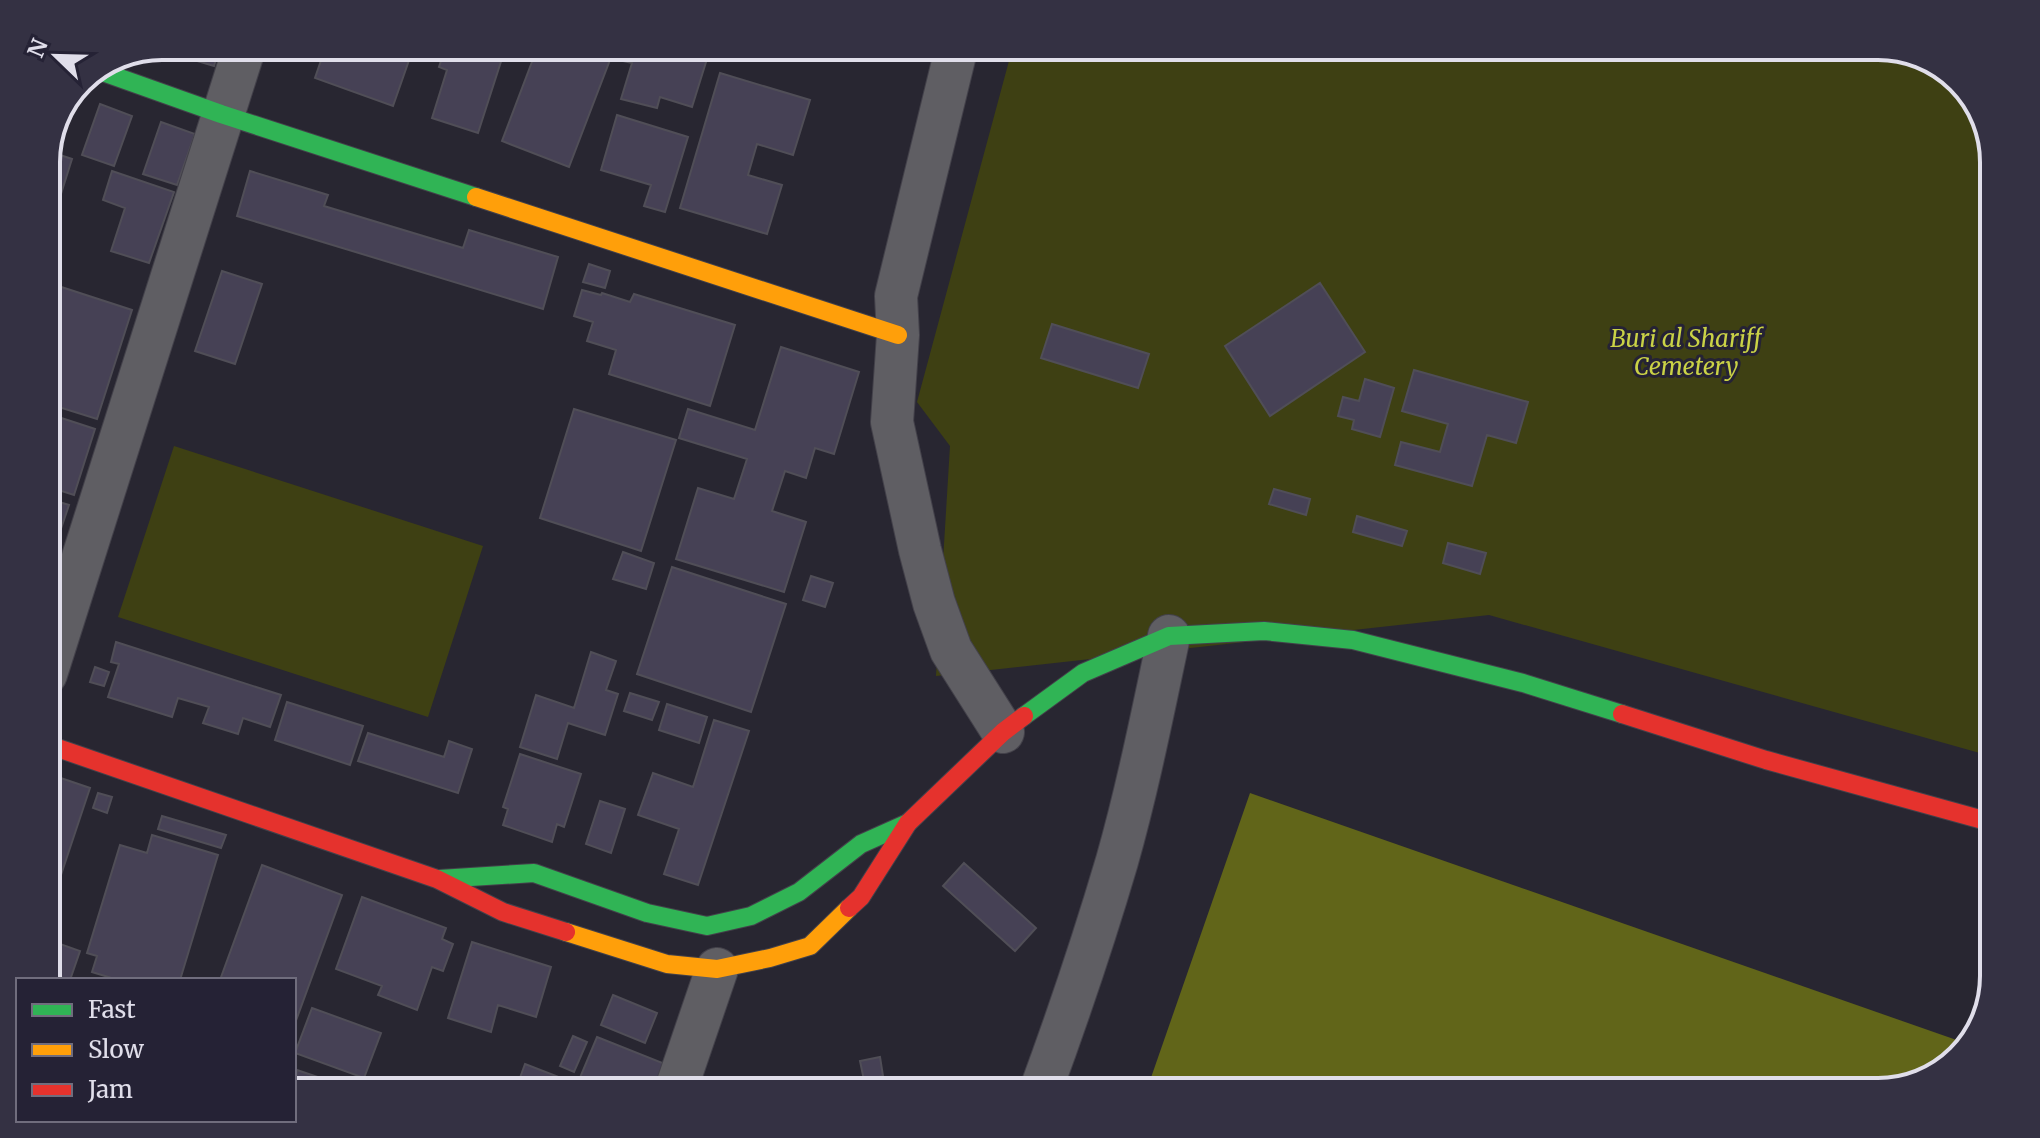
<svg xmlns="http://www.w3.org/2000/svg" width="2040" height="1138" font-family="Merriweather,serif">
<rect width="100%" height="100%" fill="#282631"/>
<path fill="#3e4013" d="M 1013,46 L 1878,46 L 1936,61 L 1975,98 L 1994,155 L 1994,757 L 1489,615 L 936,676 L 950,446 L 917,402 Z
M 174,446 L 483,546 L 428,717 L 118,617 Z"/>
<path fill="#616519" d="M 1250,793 L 1968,1044 L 1936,1076 L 1879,1092 L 1146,1092 Z"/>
<path fill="#464155" stroke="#504e57" stroke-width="2" d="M 188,46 L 220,46 L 214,66 L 184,57 Z
M 326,46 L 414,46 L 393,106 L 315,78 Z
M 446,46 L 506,46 L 478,133 L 432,118 L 447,70 L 439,67 Z
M 538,46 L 598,46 L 613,52 L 569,167 L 502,141 Z
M 628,46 L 711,46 L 692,107 L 660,97 L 657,108 L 621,99 L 632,63 L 623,61 Z
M 720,73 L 810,100 L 793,155 L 757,144 L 748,175 L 782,185 L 767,234 L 680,208 Z
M 100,104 L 132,116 L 114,166 L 82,155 Z
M 617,115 L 688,137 L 665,212 L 644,206 L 651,185 L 601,170 Z
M 161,122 L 195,134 L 177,185 L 143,174 Z
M 48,151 L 72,159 L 55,213 L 60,215 L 48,251 Z
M 112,171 L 174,192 L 149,263 L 111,251 L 125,208 L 103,200 Z
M 250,171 L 328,195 L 324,206 L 463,248 L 469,230 L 558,257 L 543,309 L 237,216 Z
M 589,264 L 610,271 L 605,288 L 583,282 Z
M 222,271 L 262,284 L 235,364 L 195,351 Z
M 46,282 L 132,310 L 97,419 L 46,403 L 46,343 L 54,320 L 46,318 Z
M 1320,283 L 1365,352 L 1270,416 L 1225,346 Z
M 582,290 L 601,295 L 602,293 L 630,302 L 634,294 L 735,325 L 710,406 L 609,374 L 616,350 L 587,341 L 593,322 L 574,316 Z
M 1052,324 L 1149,354 L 1138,388 L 1041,358 Z
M 781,347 L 859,372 L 834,454 L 815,448 L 806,478 L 785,471 L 772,511 L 806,522 L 784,592 L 676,559 L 698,488 L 734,499 L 747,459 L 679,438 L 688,409 L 755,430 Z
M 1414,370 L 1528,402 L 1516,443 L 1487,435 L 1472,486 L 1395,465 L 1401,442 L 1440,452 L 1448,424 L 1402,411 Z
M 1365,379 L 1394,388 L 1380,437 L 1352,429 L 1354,420 L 1338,416 L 1343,397 L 1359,401 Z
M 574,409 L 676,440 L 641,551 L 540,518 Z
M 46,413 L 95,429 L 74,495 L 46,486 Z
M 1274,489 L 1310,499 L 1306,515 L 1269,504 Z
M 46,498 L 69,505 L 46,573 Z
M 1357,516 L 1407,531 L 1402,546 L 1353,532 Z
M 1448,543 L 1486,553 L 1480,574 L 1443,563 Z
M 623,552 L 654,563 L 646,589 L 613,579 Z
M 672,567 L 786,604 L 751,712 L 637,674 Z
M 811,576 L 833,583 L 825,607 L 803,600 Z
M 116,642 L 281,695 L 270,727 L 243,718 L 238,734 L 203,723 L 209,707 L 178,698 L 172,717 L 108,697 L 119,664 L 111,662 Z
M 591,652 L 616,661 L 606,690 L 618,694 L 605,735 L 568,723 L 557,759 L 520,747 L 536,695 L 574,708 Z
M 95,667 L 109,672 L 104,686 L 90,682 Z
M 630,693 L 659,702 L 652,720 L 624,711 Z
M 287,702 L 363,726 L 350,765 L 275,740 Z
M 667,704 L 707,717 L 699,743 L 659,730 Z
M 714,720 L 749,731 L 698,885 L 664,874 L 679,829 L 638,815 L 653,773 L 693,787 Z
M 368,733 L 444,757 L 449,741 L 472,749 L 458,793 L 358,761 Z
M 520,754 L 581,774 L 564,827 L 557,824 L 552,842 L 503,825 L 508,809 L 503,807 Z
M 46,773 L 90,788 L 46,920 Z
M 98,793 L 112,797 L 107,813 L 93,808 Z
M 600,801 L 625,809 L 611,853 L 586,844 Z
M 162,816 L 226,835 L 221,848 L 158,829 Z
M 152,835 L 218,855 L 180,980 L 118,980 L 92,972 L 97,956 L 87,953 L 120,845 L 147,853 Z
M 964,863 L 1036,928 L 1015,951 L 943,886 Z
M 262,865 L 342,895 L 294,1026 L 294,980 L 220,980 Z
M 362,897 L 446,928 L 442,939 L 453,944 L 443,971 L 432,967 L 417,1010 L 378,995 L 382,986 L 336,969 Z
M 46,939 L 80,951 L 70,980 L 46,973 Z
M 472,942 L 551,967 L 536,1017 L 498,1005 L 491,1032 L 448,1018 Z
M 613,995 L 657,1013 L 645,1043 L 601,1025 Z
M 312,1008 L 381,1033 L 364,1078 L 295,1053 Z
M 573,1036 L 587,1042 L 574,1072 L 560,1066 Z
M 597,1037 L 665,1064 L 654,1092 L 574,1092 Z
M 880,1057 L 883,1076 L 864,1080 L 860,1061 Z
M 525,1064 L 569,1081 L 564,1092 L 522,1092 L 516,1089 Z
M 297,1070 L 341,1085 L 339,1092 L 294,1092 Z
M 437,1080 L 477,1092 L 433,1092 Z"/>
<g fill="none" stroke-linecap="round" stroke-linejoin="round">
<defs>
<path id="street" d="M 957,46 L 896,296 L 898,335 L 892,422 L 920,550 L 934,603 L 951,650 L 1003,732
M 46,674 L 245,46
M 675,1092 L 717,969
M 1040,1092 C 1068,1016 1094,939 1117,861 C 1138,787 1153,711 1169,636"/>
<path id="fast" d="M 100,71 L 221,114 L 476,197
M 1024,716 L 1083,673 L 1169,636 L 1264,631 L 1353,640 L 1523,683 L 1622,714
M 439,879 L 534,873 L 647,913 L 707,926 L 751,916 L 799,892 L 861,844 L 908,823"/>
<path id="slow" d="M 476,197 L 898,335
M 566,932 L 667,964 L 717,969 L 770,958 L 810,946 L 849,908"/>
<path id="jam" d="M 1622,714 L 1766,760 L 1994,823
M 46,744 L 437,879 L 503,912 L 566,932
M 849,908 L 861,897 L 908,823 L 1003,732 L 1024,716"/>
</defs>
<use href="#street" stroke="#43414a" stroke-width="44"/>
<use href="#fast" stroke="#43414a" stroke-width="20"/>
<use href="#slow" stroke="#43414a" stroke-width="20"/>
<use href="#jam" stroke="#43414a" stroke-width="20"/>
<use href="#street" stroke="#5f5e63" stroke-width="42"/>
<use href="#fast" stroke="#30b455" stroke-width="18"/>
<use href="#slow" stroke="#ff9f0a" stroke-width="18"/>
<use href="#jam" stroke="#e5322d" stroke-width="18"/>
</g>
<g text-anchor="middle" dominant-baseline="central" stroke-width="6" stroke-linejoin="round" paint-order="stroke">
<g font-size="24" font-style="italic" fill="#cad246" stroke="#252235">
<text x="1686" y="338">Buri al Shariff<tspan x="1686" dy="28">Cemetery</tspan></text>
</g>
</g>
<path d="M0 0H2040V1138H0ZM162 60H1878A102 102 0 0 1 1980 162V976A102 102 0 0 1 1878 1078H162A102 102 0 0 1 60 976V162A102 102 0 0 1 162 60Z" fill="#343143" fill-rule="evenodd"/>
<path fill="none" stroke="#e0deea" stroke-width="4" d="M162 60H1878A102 102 0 0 1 1980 162V976A102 102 0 0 1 1878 1078H162A102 102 0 0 1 60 976V162A102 102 0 0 1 162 60Z"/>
<rect x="16" y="978" width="280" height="144" fill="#252235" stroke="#706d7d" stroke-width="2"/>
<rect x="32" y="1004" width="40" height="12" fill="#30b455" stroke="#706d7d" stroke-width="2"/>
<text x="88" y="1018" font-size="24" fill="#e0deea">Fast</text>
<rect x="32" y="1044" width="40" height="12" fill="#ff9f0a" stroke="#706d7d" stroke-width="2"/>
<text x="88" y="1058" font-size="24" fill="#e0deea">Slow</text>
<rect x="32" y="1084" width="40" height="12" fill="#e5322d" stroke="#706d7d" stroke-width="2"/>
<text x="88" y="1098" font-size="24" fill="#e0deea">Jam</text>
<g transform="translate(56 56) rotate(293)" stroke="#252235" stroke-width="6" paint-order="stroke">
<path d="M0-6L14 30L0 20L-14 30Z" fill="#e0deea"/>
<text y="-12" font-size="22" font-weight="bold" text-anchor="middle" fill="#e0deea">N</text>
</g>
</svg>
